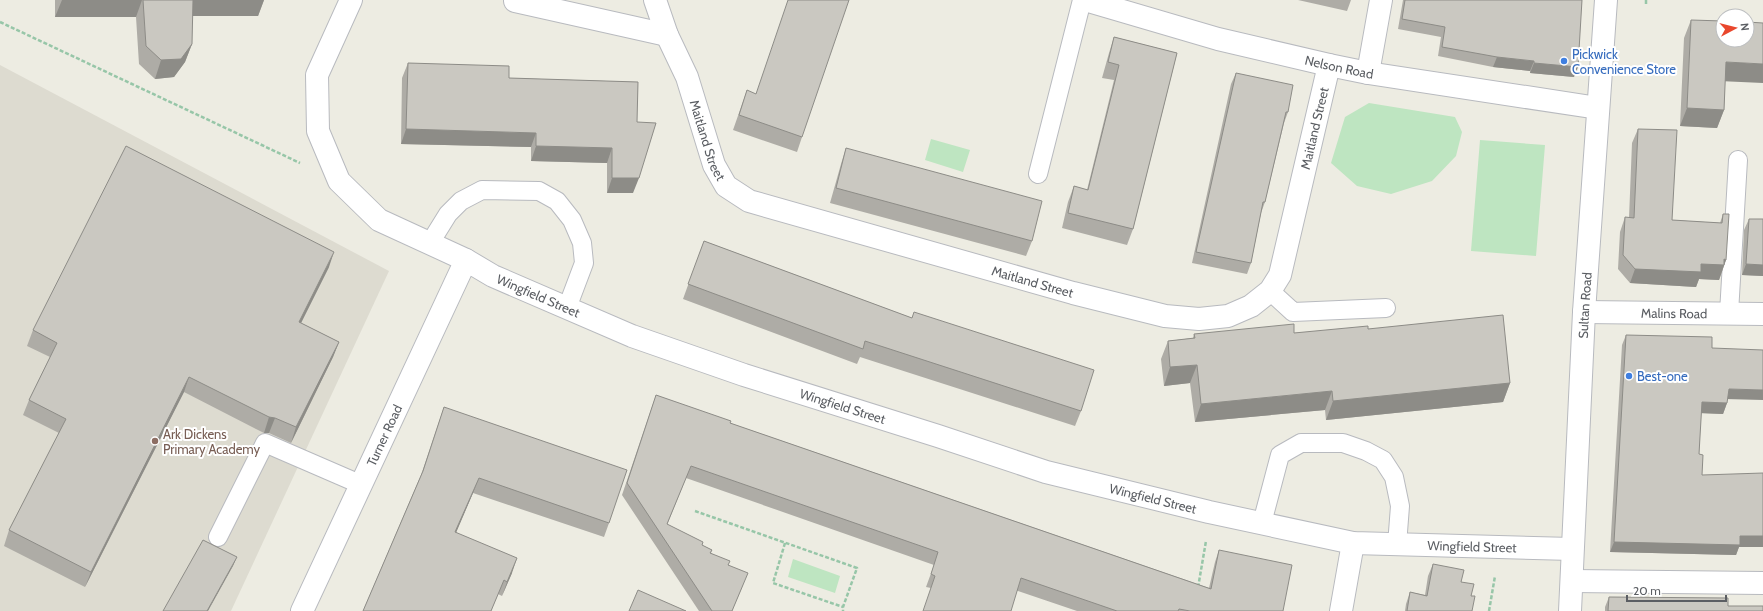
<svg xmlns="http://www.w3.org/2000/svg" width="1763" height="611" font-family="Cabin,sans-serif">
<rect width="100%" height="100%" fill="#edece2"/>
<path fill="#dddbd0" d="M 0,65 L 389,271 L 231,611 L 0,611 Z"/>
<path fill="#bee5c1" d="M 1369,103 L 1455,117 L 1462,132 L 1456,156 L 1432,181 L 1391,194 L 1357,186 L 1331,163 L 1345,117 Z
M 931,139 L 970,150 L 963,172 L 925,160 Z
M 1480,140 L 1545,145 L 1536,256 L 1471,251 Z
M 793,559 L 840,576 L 835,593 L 788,577 Z"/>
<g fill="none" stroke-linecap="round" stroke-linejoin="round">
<defs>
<path id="service" d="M 1038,174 L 1082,0
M 430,243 L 448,214 L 461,201 L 482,190 L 539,191 L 557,201 L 572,220 L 582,243 L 584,263 L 567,308
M 1270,291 L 1293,312 L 1386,308
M 1729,313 L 1738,160
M 1262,523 L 1280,455 L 1301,443 L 1343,443 L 1366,451 L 1383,460 L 1394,477 L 1400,506 L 1397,545
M 218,537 L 265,443 L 362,485"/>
<g id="minor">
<path id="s1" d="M 351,0 L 317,75 L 318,131 L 339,181 L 379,220 L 466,260 L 493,276 L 632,336 L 744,375 L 938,436 L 1046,472 L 1209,512 L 1353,543 L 1572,549"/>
<path id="s2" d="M 655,0 L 667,35 L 687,77 L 714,165 L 726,186 L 749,201 L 1073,293 L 1165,316 L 1199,319 L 1228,316 L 1251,306 L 1270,291 L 1280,275 L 1329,65"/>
<path id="s3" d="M 1085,0 L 1218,39 L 1329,65 L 1368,73 L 1598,108"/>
<path d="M 515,1 L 667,35"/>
<path d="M 1368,73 L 1381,0"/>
<path id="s4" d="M 1584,312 L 1763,314"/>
<path d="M 1572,581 L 1763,583"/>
<path id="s5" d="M 302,611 L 466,260"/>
<path d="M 1341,611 L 1353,543"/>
<path id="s6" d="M 1570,611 L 1584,312 L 1606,0"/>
</g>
</defs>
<use href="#service" stroke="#b8babf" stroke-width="20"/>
<use href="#minor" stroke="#b8babf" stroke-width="24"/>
<path stroke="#97c6a8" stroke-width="2.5" stroke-dasharray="4 2" stroke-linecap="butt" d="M 1646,0 L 1646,4
M 0,22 L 300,163
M 695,511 L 857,568 L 843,607 L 843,611
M 785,543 L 773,583 L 843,607
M 1194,611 L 1206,541
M 1489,611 L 1495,576"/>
<use href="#service" stroke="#fff" stroke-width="18"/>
<use href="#minor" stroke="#fff" stroke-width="22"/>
</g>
<path fill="#aeaca6" d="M 55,0 L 264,0 L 258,16 L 192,16 L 192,44 L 185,62 L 174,77 L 155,79 L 139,64 L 136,17 L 55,17 Z
M 1298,0 L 1351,0 L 1347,11 Z
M 1403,0 L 1582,0 L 1574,77 L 1530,73 L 1530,71 L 1493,67 L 1438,56 L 1441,37 L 1398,29 Z
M 1691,20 L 1725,81 L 1724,110 L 1717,128 L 1680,126 L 1684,38 Z
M 1114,37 L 1177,53 L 1133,229 L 1127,245 L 1062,228 L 1068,202 L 1074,186 L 1087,190 L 1114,80 L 1102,78 L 1109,53 Z
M 408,63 L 509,78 L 638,82 L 633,193 L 607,193 L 607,163 L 531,161 L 531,147 L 401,144 L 402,78 Z
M 1236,73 L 1288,112 L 1284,123 L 1265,202 L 1261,213 L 1251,263 L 1247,274 L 1192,263 L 1231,84 Z
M 747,90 L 802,137 L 797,152 L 733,130 Z
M 1638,129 L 1672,220 L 1720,223 L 1723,214 L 1726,260 L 1719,280 L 1699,279 L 1696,287 L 1630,283 L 1618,269 L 1620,232 L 1625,217 L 1629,218 L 1632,143 Z
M 846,148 L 1032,241 L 1026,256 L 830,203 L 841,164 Z
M 1749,219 L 1763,219 L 1763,276 L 1742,275 L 1744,230 Z
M 704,241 L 912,318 L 1081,411 L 1075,426 L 860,357 L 857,364 L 683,299 Z
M 329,267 L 301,323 L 339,342 L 333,357 L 291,443 L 269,433 L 264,433 L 184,392 L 85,587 L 4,546 L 9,530 L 59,433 L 23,415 L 29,400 L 50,357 L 27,346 L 33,330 Z
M 1368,329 L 1510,383 L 1503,402 L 1326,420 L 1325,410 L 1195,422 L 1190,383 L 1164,386 L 1161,359 L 1168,341 L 1193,338 L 1194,334 L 1294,333 Z
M 1626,335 L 1712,348 L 1727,400 L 1727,403 L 1723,414 L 1701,413 L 1699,454 L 1702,475 L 1739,547 L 1736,555 L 1610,552 L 1622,345 Z
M 656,395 L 730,423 L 1209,588 L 1215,562 L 1219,550 L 1283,611 L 1077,611 L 1018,591 L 931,588 L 926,587 L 934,565 L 686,478 L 667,525 L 702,545 L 712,550 L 711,553 L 729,565 L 743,585 L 732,611 L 699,611 L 622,495 Z
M 444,407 L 609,523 L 604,537 L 473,493 L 456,532 L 512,573 L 502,596 L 498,594 L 491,611 L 363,611 L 421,475 Z
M 1433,564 L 1461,582 L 1471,596 L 1472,611 L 1405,611 L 1406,604 L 1410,592 L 1425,595 L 1428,576 Z
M 1609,597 L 1728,606 L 1763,611 L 1605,611 L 1605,607 Z"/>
<path fill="#8d8c87" d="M 62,0 L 142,0 L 136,17 L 55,17 Z
M 192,0 L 264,0 L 258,16 L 186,16 Z
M 192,44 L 185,62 L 174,77 L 155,79 L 161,60 Z
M 1497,57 L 1534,61 L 1530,71 L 1493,67 Z
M 1726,62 L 1763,64 L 1763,83 L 1719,81 Z
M 1534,63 L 1578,67 L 1574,77 L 1530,73 Z
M 1687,108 L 1724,110 L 1717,128 L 1680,126 Z
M 406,129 L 536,133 L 531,147 L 401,144 Z
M 536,146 L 612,148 L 607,163 L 531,161 Z
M 612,178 L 639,178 L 633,193 L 607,193 Z
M 334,252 L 329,267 L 294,337 L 299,322 Z
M 1724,259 L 1726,260 L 1719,280 L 1699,279 L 1696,287 L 1630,283 L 1635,269 Z
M 1746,264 L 1763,265 L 1763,276 L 1742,275 Z
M 339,342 L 333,357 L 291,443 L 296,427 Z
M 1197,365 L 1190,383 L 1164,386 L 1170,367 Z
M 189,377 L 184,392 L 85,587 L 91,572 Z
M 1510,383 L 1503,402 L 1326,420 L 1333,401 Z
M 1729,389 L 1763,390 L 1763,400 L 1725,399 Z
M 1332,391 L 1325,410 L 1195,422 L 1201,404 Z
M 1702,402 L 1727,403 L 1723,414 L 1698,413 Z
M 269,417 L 275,418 L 269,433 L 264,433 Z
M 479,478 L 473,493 L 450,547 L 455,532 Z
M 1740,536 L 1763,536 L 1763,547 L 1739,547 L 1736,555 L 1610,552 L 1614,542 Z
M 237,557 L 233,566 L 208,611 L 207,611 Z
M 517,558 L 512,573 L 502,596 L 507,582 Z"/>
<path fill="#cac8c1" stroke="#8d8c87" d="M 143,0 L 193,0 L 192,44 L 181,59 L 161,60 L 146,46 Z
M 788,0 L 849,0 L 802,137 L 739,115 L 747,90 L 756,94 Z
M 1405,0 L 1582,0 L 1578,67 L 1534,63 L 1534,61 L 1497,57 L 1442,47 L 1445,27 L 1402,19 Z
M 1691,20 L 1723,21 L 1723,40 L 1747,40 L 1747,22 L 1763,23 L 1763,64 L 1726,62 L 1724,110 L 1687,108 Z
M 1114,37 L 1177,53 L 1133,229 L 1068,213 L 1074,186 L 1088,190 L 1119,65 L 1108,62 Z
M 408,63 L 509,66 L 509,78 L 638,82 L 637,122 L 656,123 L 639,178 L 612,178 L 612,148 L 536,146 L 536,133 L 406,129 Z
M 1236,73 L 1293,85 L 1288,112 L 1286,112 L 1265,202 L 1263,202 L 1251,263 L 1196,252 Z
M 1638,129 L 1677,130 L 1672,220 L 1722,223 L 1723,214 L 1729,214 L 1726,260 L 1724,259 L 1724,265 L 1701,264 L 1701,272 L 1635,269 L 1623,255 L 1625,217 L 1634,218 Z
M 126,146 L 334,252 L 299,322 L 339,342 L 296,427 L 275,418 L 269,417 L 189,377 L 91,572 L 9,530 L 66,419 L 29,400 L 57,343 L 33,330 Z
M 846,148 L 1042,201 L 1032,241 L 836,188 Z
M 1749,219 L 1763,219 L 1763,265 L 1746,264 Z
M 704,241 L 912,318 L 914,312 L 1094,370 L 1081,411 L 865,341 L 863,349 L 688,284 Z
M 1503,315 L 1510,383 L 1333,401 L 1332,391 L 1201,404 L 1197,365 L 1170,367 L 1168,341 L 1195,338 L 1194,334 L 1294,324 L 1294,333 L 1368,326 L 1368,329 Z
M 1626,335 L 1712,337 L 1712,348 L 1763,350 L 1763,390 L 1729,389 L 1727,403 L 1702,402 L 1699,454 L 1703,455 L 1702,475 L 1763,473 L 1763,536 L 1740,536 L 1740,545 L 1614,542 Z
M 656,395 L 731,421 L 730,423 L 1211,589 L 1219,550 L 1292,565 L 1283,611 L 1190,611 L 1179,609 L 1178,611 L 1117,611 L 1021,578 L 1011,611 L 923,611 L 935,576 L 931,574 L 938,552 L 691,466 L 667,524 L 703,542 L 702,545 L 712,550 L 710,553 L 730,561 L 728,565 L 748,573 L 732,611 L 712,611 L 627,483 Z
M 444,407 L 627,470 L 609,523 L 479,478 L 455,532 L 517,558 L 507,582 L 504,580 L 491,611 L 363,611 L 423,471 Z
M 203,540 L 237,557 L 207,611 L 163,611 Z
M 1433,564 L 1464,570 L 1461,582 L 1474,584 L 1471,596 L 1475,596 L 1472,611 L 1407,611 L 1410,592 L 1427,596 Z
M 638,590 L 686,611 L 629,611 Z
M 1609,597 L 1728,598 L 1728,606 L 1763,606 L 1763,611 L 1608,611 Z"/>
<g fill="#3f7fe0" stroke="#fff" stroke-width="1.5">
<circle cx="1564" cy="61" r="4"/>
<circle cx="1629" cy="376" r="4"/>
</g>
<circle fill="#8d6e63" stroke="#fff" stroke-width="1.5" cx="155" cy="441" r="4"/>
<g text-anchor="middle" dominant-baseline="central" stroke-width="4" stroke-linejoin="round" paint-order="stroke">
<g font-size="13" fill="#366cbe" stroke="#fff" text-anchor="start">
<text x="1572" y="54">Pickwick<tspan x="1572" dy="15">Convenience Store</tspan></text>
<text x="1637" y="376">Best-one</text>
</g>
<g font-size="13" fill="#5b5e63" stroke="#fff">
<text stroke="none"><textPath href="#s3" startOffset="263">Nelson Road</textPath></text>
<text stroke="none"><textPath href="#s2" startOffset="941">Maitland Street</textPath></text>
<text stroke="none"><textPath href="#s2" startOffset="150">Maitland Street</textPath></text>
<text stroke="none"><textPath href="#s2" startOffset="522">Maitland Street</textPath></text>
<text stroke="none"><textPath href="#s1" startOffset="425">Wingfield Street</textPath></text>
<text stroke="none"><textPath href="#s6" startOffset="306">Sultan Road</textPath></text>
<text stroke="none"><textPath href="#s4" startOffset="90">Malins Road</textPath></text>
<text stroke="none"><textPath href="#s1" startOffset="749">Wingfield Street</textPath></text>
<text stroke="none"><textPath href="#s5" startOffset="194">Turner Road</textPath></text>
<text stroke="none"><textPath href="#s1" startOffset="1073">Wingfield Street</textPath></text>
<text stroke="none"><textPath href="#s1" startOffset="1397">Wingfield Street</textPath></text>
</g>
<g font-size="13" fill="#785e54" stroke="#fff" text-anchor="start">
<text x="163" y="434">Ark Dickens<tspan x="163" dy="15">Primary Academy</tspan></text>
</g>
</g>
<g transform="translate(1735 28) rotate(83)"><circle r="19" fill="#ffffff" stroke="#bdbfc1"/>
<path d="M0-3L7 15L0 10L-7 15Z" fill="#e9472d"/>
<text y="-6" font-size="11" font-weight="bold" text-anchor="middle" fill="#5b5e63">N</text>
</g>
<path d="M1627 595v6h99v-6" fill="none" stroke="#5b5e63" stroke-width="2"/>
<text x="1633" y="595" font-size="12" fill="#5b5e63" stroke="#ffffff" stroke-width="3" paint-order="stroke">20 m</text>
</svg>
